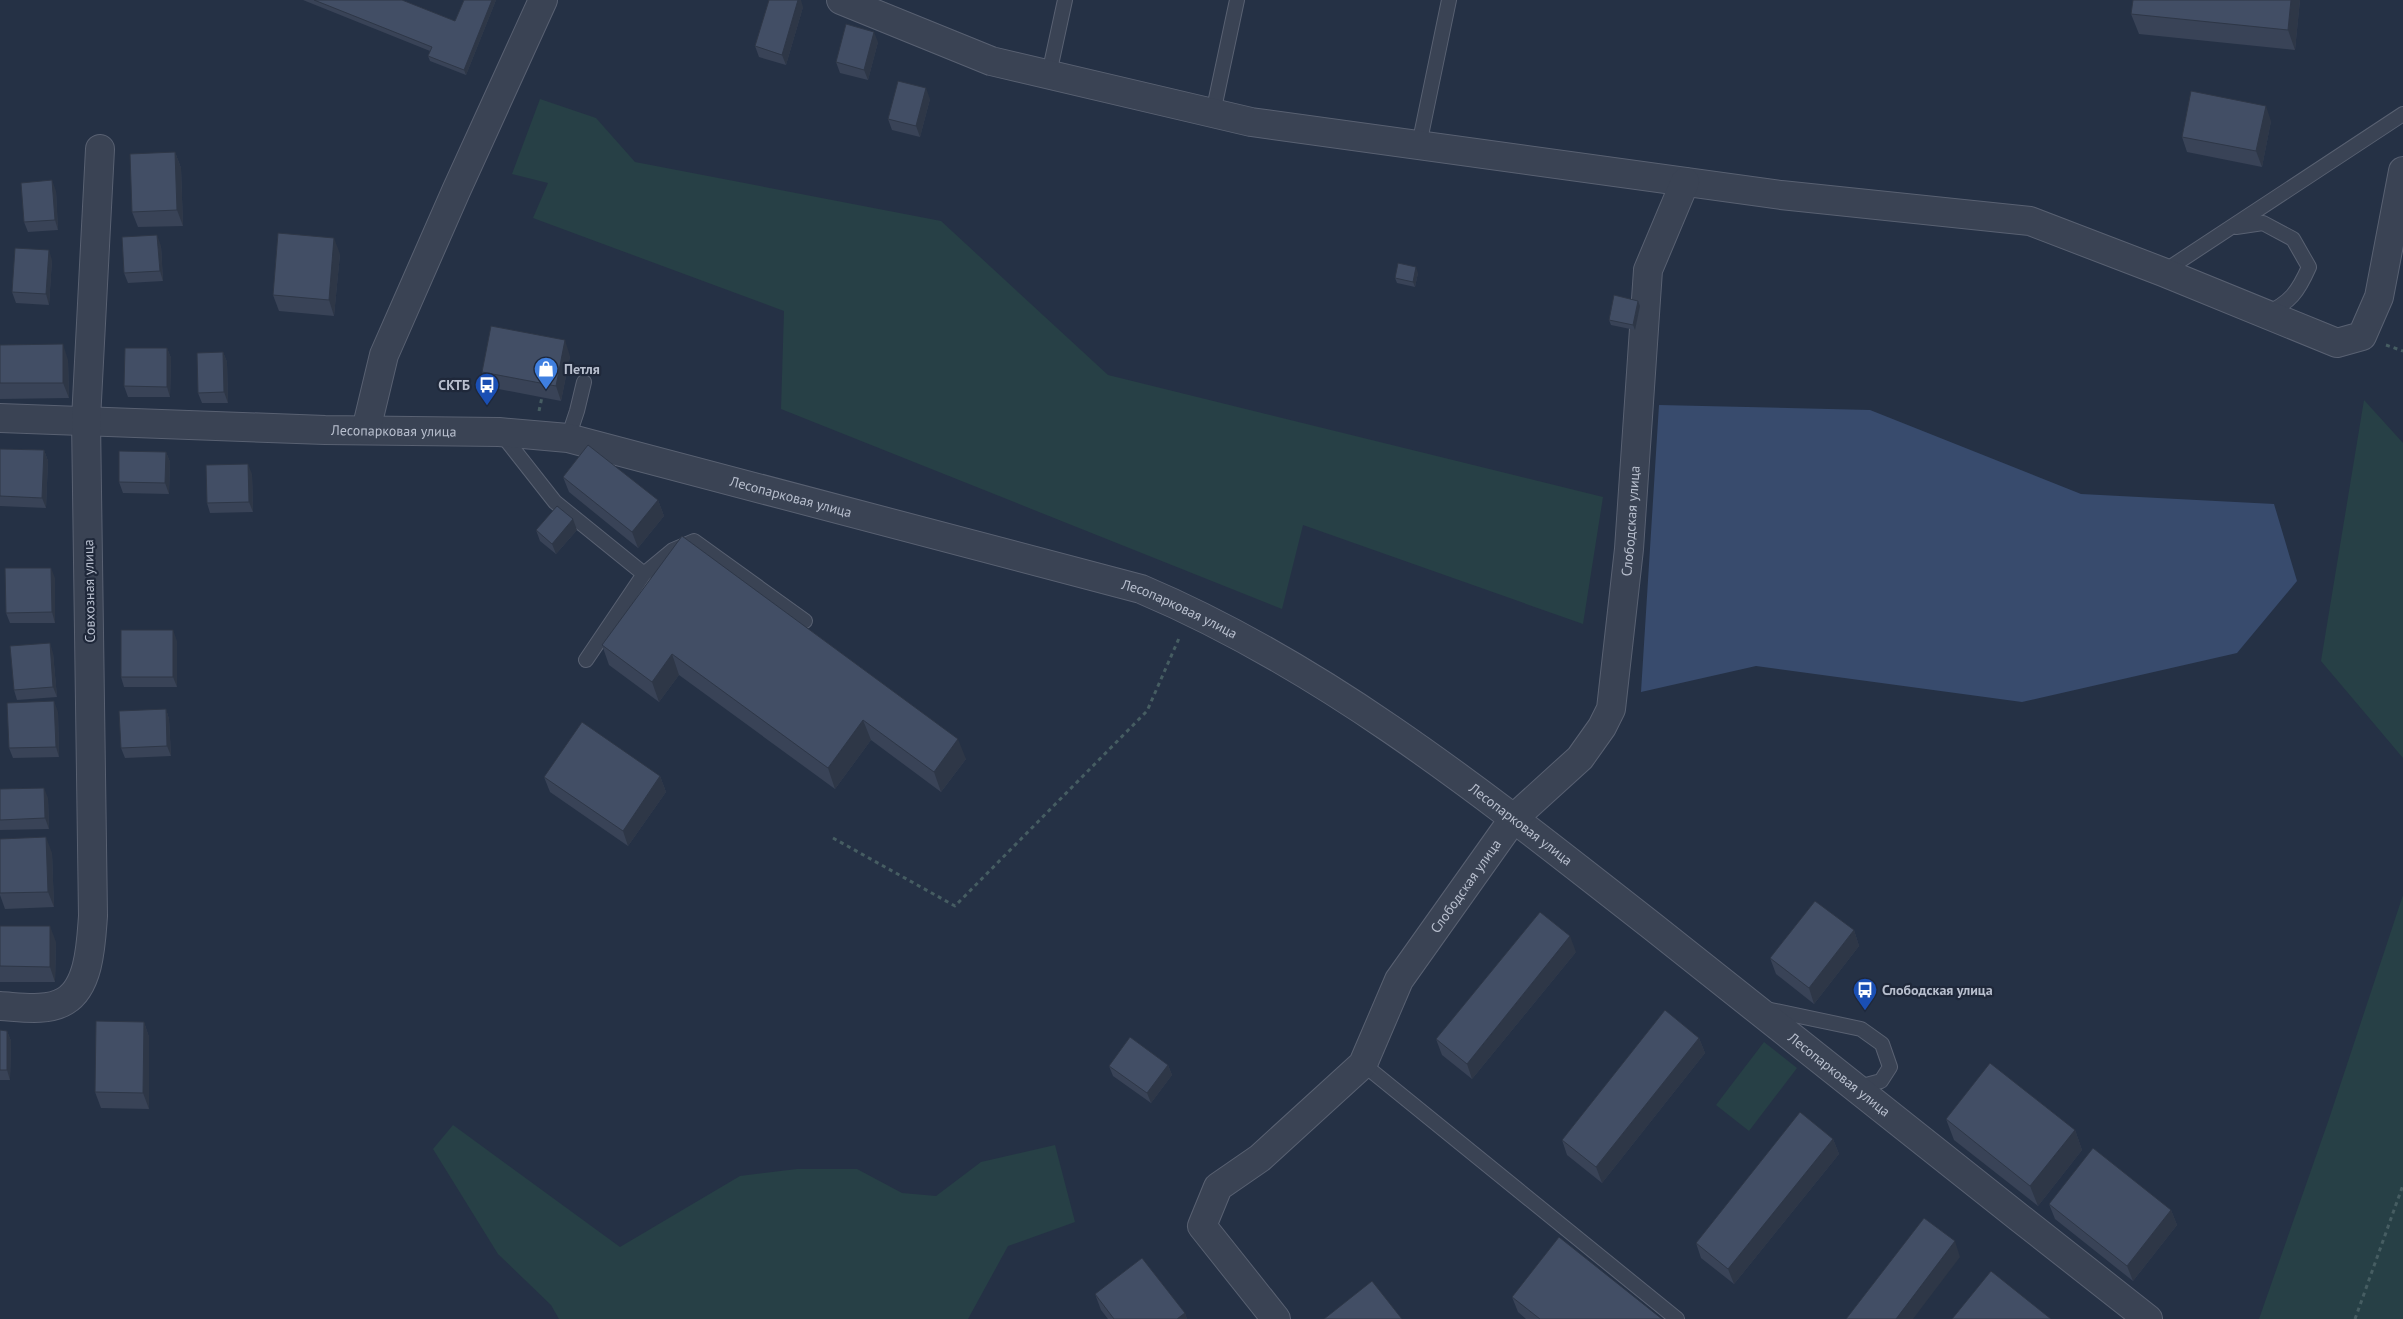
<svg xmlns="http://www.w3.org/2000/svg" width="2403" height="1319" font-family="'PT Sans',sans-serif">
<rect width="100%" height="100%" fill="#253145"/>
<path fill="#274046" d="M 540,99 L 596,118 L 635,162 L 941,221 L 1108,375 L 1603,497 L 1583,624 L 1303,525 L 1282,609 L 781,409 L 784,311 L 533,218 L 548,183 L 512,174 Z
M 2364,400 L 2403,443 L 2403,758 L 2321,661 Z
M 2403,895 L 2403,1319 L 2259,1319 L 2329,1119 Z
M 1764,1042 L 1797,1068 L 1749,1131 L 1716,1105 Z
M 453,1125 L 620,1247 L 740,1176 L 797,1169 L 857,1169 L 902,1193 L 936,1196 L 981,1162 L 1055,1145 L 1075,1222 L 1008,1246 L 968,1319 L 559,1319 L 551,1305 L 498,1254 L 433,1149 Z"/>
<path fill="#384b6d" d="M 1659,405 L 1870,410 L 2081,494 L 2274,504 L 2297,581 L 2237,653 L 2022,702 L 1756,666 L 1641,692 Z"/>
<g fill="none" stroke-linecap="round" stroke-linejoin="round">
<defs>
<path id="lane" d="M 1049,74 L 1065,0
M 1213,113 L 1237,0
M 1419,145 L 1449,0
M 2236,227 L 2263,223 L 2293,239 L 2309,267 C 2298,292 2290,303 2265,314
M 2163,272 L 2403,114
M 500,432 L 555,502 L 644,574 L 586,660
M 568,438 L 577,411 L 584,382
M 644,574 L 673,550 L 694,541 L 805,621
M 1766,1009 L 1861,1029 L 1882,1044 L 1890,1067 L 1881,1081 L 1855,1088
M 1363,1064 L 1677,1319"/>
<g id="street">
<path d="M 841,0 L 991,61 L 1251,122 L 1781,195 L 2030,221 L 2163,272 L 2337,343 L 2362,336 L 2379,297 L 2403,171"/>
<path id="s1" d="M 0,418 L 325,430 L 499,432 L 568,438 L 1141,589 C 1330,669 1492,801 1652,926 C 1818,1057 1982,1189 2148,1319"/>
<path d="M 366,430 L 384,355 L 456,191 L 543,0"/>
<path d="M 0,1006 C 20,1007 47,1012 65,1001 C 90,986 91,942 93,916 L 86,420 L 100,149"/>
<path id="s2" d="M 1276,1319 L 1202,1226 L 1218,1187 L 1260,1158 L 1363,1064 L 1399,980 L 1514,818 L 1580,758 L 1602,727 L 1611,709 L 1629,549 L 1648,270 L 1685,182"/>
</g>
</defs>
<use href="#lane" stroke="#596172" stroke-width="16"/>
<use href="#street" stroke="#596172" stroke-width="30"/>
<path stroke="#465d62" stroke-width="3" stroke-dasharray="4 4" stroke-linecap="butt" d="M 2386,345 L 2403,351
M 539,411 L 542,397
M 833,838 L 955,906 L 1147,711 L 1180,636
M 2355,1319 L 2403,1185"/>
<use href="#lane" stroke="#3a4354" stroke-width="14"/>
<use href="#street" stroke="#3a4354" stroke-width="28"/>
</g>
<path fill="#394357" d="M 303,0 L 402,0 L 455,21 L 464,0 L 496,0 L 466,75 L 430,61 L 428,56 L 430,51 Z
M 2300,0 L 2295,50 L 2139,34 L 2131,14 Z
M 803,7 L 786,65 L 759,57 L 755,46 Z
M 878,42 L 868,80 L 840,73 L 836,62 Z
M 930,99 L 920,137 L 892,130 L 888,119 Z
M 2271,121 L 2262,167 L 2187,152 L 2182,137 Z
M 175,152 L 181,168 L 183,226 L 138,227 L 132,212 Z
M 56,191 L 58,230 L 28,232 L 24,222 Z
M 161,246 L 163,281 L 128,283 L 124,273 Z
M 340,254 L 334,316 L 279,311 L 273,295 Z
M 52,260 L 49,305 L 16,303 L 12,292 Z
M 1418,273 L 1415,287 L 1397,283 L 1395,278 Z
M 1638,301 L 1640,306 L 1635,330 L 1611,325 L 1609,320 Z
M 0,345 L 68,360 L 69,398 L 0,399 Z
M 167,348 L 171,358 L 170,397 L 128,397 L 124,386 Z
M 223,352 L 227,362 L 228,403 L 202,403 L 198,393 Z
M 570,356 L 561,401 L 488,387 L 482,372 Z
M 0,449 L 44,450 L 48,461 L 46,508 L 0,506 Z
M 166,452 L 170,462 L 169,494 L 123,493 L 119,482 Z
M 252,474 L 253,512 L 210,513 L 207,503 Z
M 563,477 L 658,500 L 664,516 L 638,548 L 569,492 Z
M 536,530 L 577,530 L 556,554 L 540,541 Z
M 682,536 L 966,759 L 941,792 L 871,740 L 835,789 L 679,675 L 659,702 L 609,665 L 602,645 Z
M 55,578 L 55,623 L 10,623 L 6,613 Z
M 177,641 L 177,687 L 124,687 L 121,677 Z
M 53,653 L 57,697 L 17,700 L 14,690 Z
M 166,709 L 169,719 L 171,756 L 125,758 L 121,748 Z
M 58,712 L 59,757 L 13,758 L 9,748 Z
M 660,776 L 666,792 L 628,846 L 550,792 L 544,777 Z
M 0,789 L 48,798 L 49,829 L 0,830 Z
M 0,839 L 52,853 L 54,907 L 5,909 L 0,895 Z
M 0,926 L 56,942 L 55,982 L 0,982 Z
M 1854,930 L 1859,946 L 1814,1004 L 1776,974 L 1770,958 Z
M 1576,952 L 1472,1079 L 1442,1055 L 1436,1039 Z
M 144,1022 L 149,1037 L 149,1109 L 101,1108 L 95,1092 Z
M 0,1030 L 7,1031 L 11,1041 L 10,1080 L 0,1080 Z
M 1699,1038 L 1705,1053 L 1602,1183 L 1567,1155 L 1562,1140 Z
M 1168,1065 L 1172,1075 L 1151,1103 L 1113,1076 L 1109,1066 Z
M 1946,1119 L 2075,1130 L 2082,1150 L 2038,1206 L 1954,1140 Z
M 1833,1139 L 1839,1154 L 1734,1284 L 1701,1258 L 1696,1243 Z
M 2049,1204 L 2171,1210 L 2177,1225 L 2133,1281 L 2055,1219 Z
M 1095,1294 L 1185,1313 L 1187,1319 L 1108,1319 L 1101,1310 Z
M 1512,1297 L 1662,1319 L 1526,1319 L 1518,1312 Z"/>
<path fill="#2e3747" d="M 492,0 L 496,0 L 466,75 L 464,70 Z
M 798,0 L 801,0 L 803,7 L 786,65 L 782,55 Z
M 2291,0 L 2300,0 L 2295,50 L 2288,30 Z
M 874,32 L 878,42 L 868,80 L 864,70 Z
M 926,88 L 930,99 L 920,137 L 916,126 Z
M 2266,106 L 2271,121 L 2262,167 L 2256,151 Z
M 175,152 L 181,168 L 183,226 L 177,210 Z
M 52,180 L 56,191 L 58,230 L 55,220 Z
M 157,235 L 161,246 L 163,281 L 160,271 Z
M 334,238 L 340,254 L 334,316 L 329,300 Z
M 49,250 L 52,260 L 49,305 L 46,294 Z
M 1416,267 L 1418,273 L 1415,287 L 1413,282 Z
M 1638,301 L 1640,306 L 1635,330 L 1633,325 Z
M 565,340 L 570,356 L 561,401 L 556,386 Z
M 63,344 L 68,360 L 69,398 L 63,383 Z
M 167,348 L 171,358 L 170,397 L 167,387 Z
M 223,352 L 227,362 L 228,403 L 224,392 Z
M 44,450 L 48,461 L 46,508 L 42,498 Z
M 166,452 L 170,462 L 169,494 L 165,483 Z
M 248,464 L 252,474 L 253,512 L 249,502 Z
M 658,500 L 664,516 L 638,548 L 632,532 Z
M 573,519 L 577,530 L 556,554 L 552,544 Z
M 51,568 L 55,578 L 55,623 L 52,612 Z
M 173,630 L 177,641 L 177,687 L 173,677 Z
M 50,643 L 53,653 L 57,697 L 53,687 Z
M 672,654 L 679,675 L 659,702 L 652,682 Z
M 54,701 L 58,712 L 59,757 L 56,747 Z
M 166,709 L 169,719 L 171,756 L 167,746 Z
M 863,720 L 871,740 L 835,789 L 828,768 Z
M 958,739 L 966,759 L 941,792 L 934,772 Z
M 660,776 L 666,792 L 628,846 L 623,831 Z
M 44,788 L 48,798 L 49,829 L 45,818 Z
M 46,837 L 52,853 L 54,907 L 48,892 Z
M 50,926 L 56,942 L 55,982 L 50,967 Z
M 1854,930 L 1859,946 L 1814,1004 L 1809,988 Z
M 1570,936 L 1576,952 L 1472,1079 L 1467,1064 Z
M 144,1022 L 149,1037 L 149,1109 L 143,1093 Z
M 7,1031 L 11,1041 L 10,1080 L 7,1070 Z
M 1699,1038 L 1705,1053 L 1602,1183 L 1596,1167 Z
M 1168,1065 L 1172,1075 L 1151,1103 L 1147,1093 Z
M 2075,1130 L 2082,1150 L 2038,1206 L 2030,1186 Z
M 1833,1139 L 1839,1154 L 1734,1284 L 1728,1269 Z
M 2171,1210 L 2177,1225 L 2133,1281 L 2127,1266 Z
M 1955,1241 L 1960,1257 L 1913,1319 L 1896,1319 Z
M 1185,1313 L 1187,1319 L 1177,1319 Z"/>
<path fill="#424e65" stroke="#2e3747" d="M 314,0 L 402,0 L 455,21 L 464,0 L 492,0 L 464,70 L 428,56 L 432,47 Z
M 769,0 L 798,0 L 782,55 L 755,46 Z
M 2133,0 L 2291,0 L 2288,30 L 2131,14 Z
M 846,24 L 874,32 L 864,70 L 836,62 Z
M 898,81 L 926,88 L 916,126 L 888,119 Z
M 2191,91 L 2266,106 L 2256,151 L 2182,137 Z
M 175,152 L 177,210 L 132,212 L 130,154 Z
M 52,180 L 55,220 L 24,222 L 21,183 Z
M 278,233 L 334,238 L 329,300 L 273,295 Z
M 157,235 L 160,271 L 124,273 L 122,237 Z
M 15,248 L 49,250 L 46,294 L 12,292 Z
M 1398,263 L 1416,267 L 1413,282 L 1395,278 Z
M 1614,295 L 1638,301 L 1633,325 L 1609,320 Z
M 491,326 L 565,340 L 556,386 L 482,372 Z
M 63,344 L 63,383 L 0,383 L 0,345 Z
M 125,348 L 167,348 L 167,387 L 124,386 Z
M 223,352 L 224,392 L 198,393 L 197,353 Z
M 588,445 L 658,500 L 632,532 L 563,477 Z
M 0,449 L 44,450 L 42,498 L 0,496 Z
M 119,451 L 166,452 L 165,483 L 119,482 Z
M 248,464 L 249,502 L 207,503 L 206,465 Z
M 557,506 L 573,519 L 552,544 L 536,530 Z
M 682,536 L 958,739 L 934,772 L 863,720 L 828,768 L 672,654 L 652,682 L 602,645 Z
M 5,568 L 51,568 L 52,612 L 6,613 Z
M 121,630 L 173,630 L 173,677 L 121,677 Z
M 50,643 L 53,687 L 14,690 L 10,646 Z
M 54,701 L 56,747 L 9,748 L 7,703 Z
M 166,709 L 167,746 L 121,748 L 119,711 Z
M 582,722 L 660,776 L 623,831 L 544,777 Z
M 44,788 L 45,818 L 0,820 L 0,789 Z
M 46,837 L 48,892 L 0,893 L 0,839 Z
M 1815,901 L 1854,930 L 1809,988 L 1770,958 Z
M 1540,912 L 1570,936 L 1467,1064 L 1436,1039 Z
M 0,926 L 50,926 L 50,967 L 0,966 Z
M 1665,1010 L 1699,1038 L 1596,1167 L 1562,1140 Z
M 96,1021 L 144,1022 L 143,1093 L 95,1092 Z
M 0,1030 L 7,1031 L 7,1070 L 0,1070 Z
M 1130,1037 L 1168,1065 L 1147,1093 L 1109,1066 Z
M 1990,1063 L 2075,1130 L 2030,1186 L 1946,1119 Z
M 1800,1112 L 1833,1139 L 1728,1269 L 1696,1243 Z
M 2093,1148 L 2171,1210 L 2127,1266 L 2049,1204 Z
M 1924,1218 L 1955,1241 L 1896,1319 L 1846,1319 Z
M 1559,1237 L 1662,1319 L 1540,1319 L 1512,1297 Z
M 1142,1258 L 1185,1313 L 1177,1319 L 1114,1319 L 1095,1294 Z
M 1991,1271 L 2051,1319 L 1952,1319 Z
M 1372,1281 L 1402,1319 L 1324,1319 Z"/>
<defs>
<symbol id="shop-pin" viewBox="-11 -11 22 30"><path d="M0 17L-7.5 6A9.5 9.5 0 1 1 7.5 6Z" fill="#3f7fe0" stroke="#1f283a"/><path d="M-5-2.5h2.3a2.7 3.5 0 0 1 5.4 0H5L5.5 6h-11ZM-1.5-2.5h3a1.5 2.3 0 0 0-3 0Z" fill="#fff"/></symbol>
<symbol id="bus-pin" viewBox="-11 -11 22 30"><path d="M0 17L-7.5 6A9.5 9.5 0 1 1 7.5 6Z" fill="#1a4fb4" stroke="#1f283a"/><path d="M-5-6H5V4H4V6H2V4H-2V6H-4V4H-5ZM-3.5-4V0h7V-4ZM-3.5 1.2v1.5H-2V1.2ZM2 1.2v1.5H3.5V1.2Z" fill="#fff"/></symbol>
</defs>
<g fill-rule="evenodd">
<use href="#shop-pin" x="532" y="355" width="28" height="38"/>
<use href="#bus-pin" x="473" y="371" width="28" height="38"/>
<use href="#bus-pin" x="1851" y="976" width="28" height="38"/>
</g>
<g text-anchor="middle" dominant-baseline="central" stroke-width="4.5" stroke-linejoin="round" paint-order="stroke">
<g font-size="14" font-weight="bold" fill="#b8bfce" stroke="#1f283a" text-anchor="start">
<text x="564" y="369">Петля</text>
<text x="470" y="385" text-anchor="end">СКТБ</text>
<text x="1882" y="990">Слободская улица</text>
</g>
<g font-size="14" fill="#b8bfce" stroke="#1f283a">
<text stroke="none"><textPath href="#s1" startOffset="394">Лесопарковая улица</textPath></text>
<text stroke="none"><textPath href="#s1" startOffset="799">Лесопарковая улица</textPath></text>
<text stroke="none"><textPath href="#s2" startOffset="978">Слободская улица</textPath></text>
<text transform="translate(89 591) rotate(-91)">Совхозная улица</text>
<text stroke="none"><textPath href="#s1" startOffset="1204">Лесопарковая улица</textPath></text>
<text stroke="none"><textPath href="#s1" startOffset="1609">Лесопарковая улица</textPath></text>
<text stroke="none"><textPath href="#s2" startOffset="558">Слободская улица</textPath></text>
<text stroke="none"><textPath href="#s1" startOffset="2014">Лесопарковая улица</textPath></text>
</g>
</g>
</svg>
